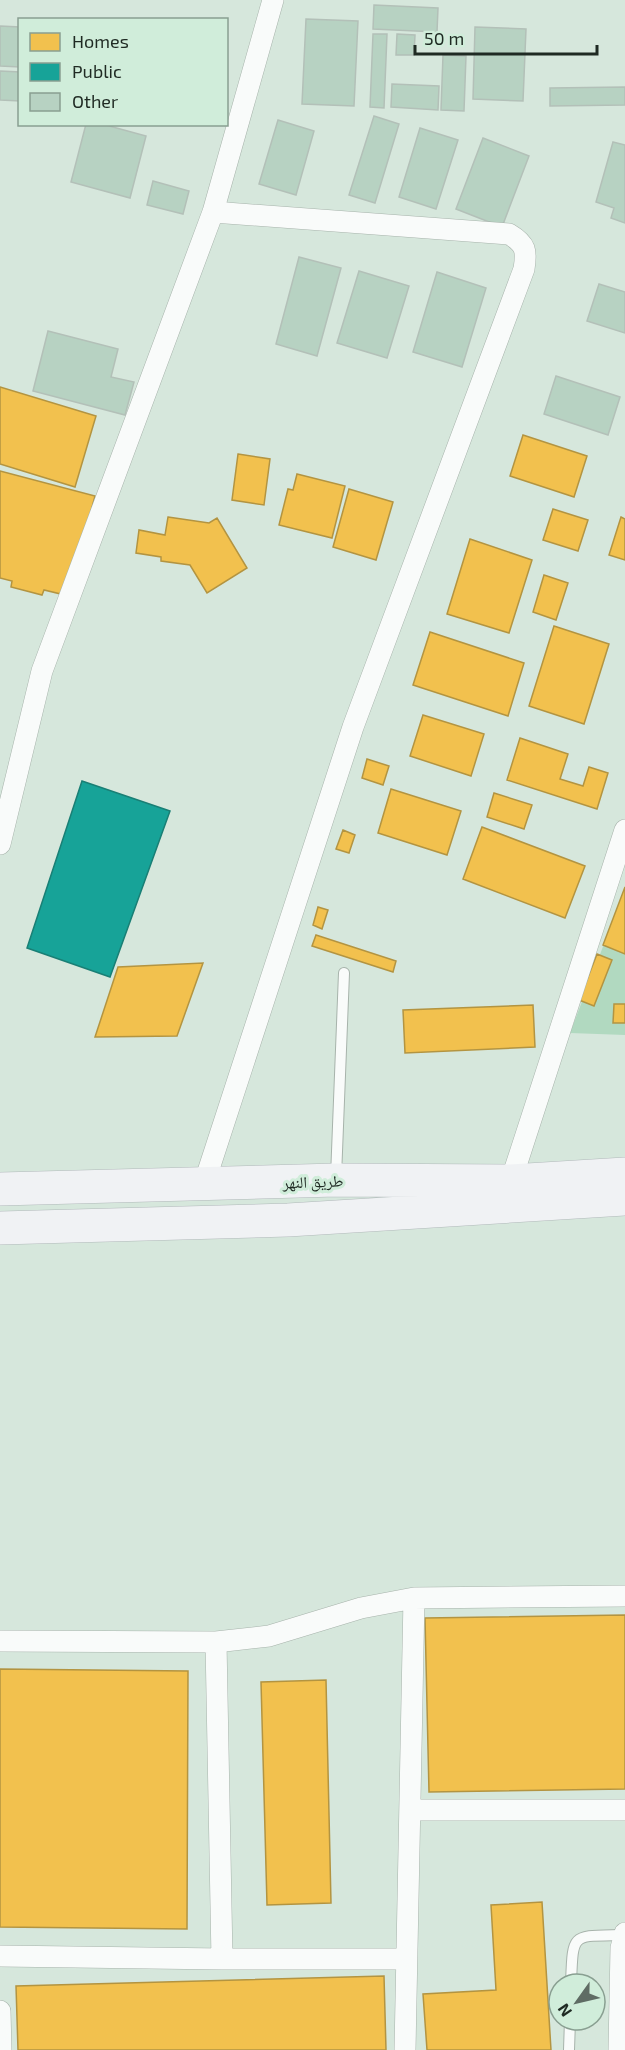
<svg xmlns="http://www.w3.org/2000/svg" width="625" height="2050" font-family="'Exo 2','Noto Naskh Arabic',sans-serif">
<rect width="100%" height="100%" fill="#d6e7dc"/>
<path fill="#b1d9c0" d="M 625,889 L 625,1035 L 570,1033 Z"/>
<path fill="#f2c14e" stroke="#b39441" stroke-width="1.5" d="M 0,387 L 96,416 L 75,487 L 0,464 Z
M 523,435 L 587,456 L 574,497 L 510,476 Z
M 238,454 L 270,459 L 264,505 L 232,500 Z
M 0,471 L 95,496 L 69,596 L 44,590 L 42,595 L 11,587 L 12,581 L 0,578 Z
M 297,474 L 345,486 L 332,538 L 279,525 L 288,489 L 293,490 Z
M 349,489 L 393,502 L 376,560 L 333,547 Z
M 553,509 L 588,520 L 578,551 L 543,540 Z
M 168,517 L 209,523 L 217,518 L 247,568 L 207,593 L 190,565 L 161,561 L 161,557 L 136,553 L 139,530 L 165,535 Z
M 621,517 L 625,519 L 625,560 L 609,555 Z
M 470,539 L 532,560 L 509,633 L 447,614 Z
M 544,575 L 568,583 L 556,620 L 533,612 Z
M 554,626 L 609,644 L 584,724 L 529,706 Z
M 430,632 L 524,663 L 508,716 L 413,685 Z
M 423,715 L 484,734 L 471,776 L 410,756 Z
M 520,738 L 568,754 L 560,779 L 583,786 L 589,767 L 608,773 L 597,809 L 507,780 Z
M 367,759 L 389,766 L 383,785 L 362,778 Z
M 391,789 L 461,811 L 447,855 L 378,833 Z
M 494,793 L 532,805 L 524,829 L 487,817 Z
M 482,827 L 585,866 L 565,918 L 463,879 Z
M 343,830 L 355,835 L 349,853 L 336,849 Z
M 625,887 L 625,954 L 603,945 Z
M 318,907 L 328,910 L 322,929 L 313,925 Z
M 316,935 L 396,961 L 393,972 L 312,946 Z
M 597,954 L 612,960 L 594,1006 L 579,1000 Z
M 203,963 L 177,1036 L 95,1037 L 118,967 Z
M 614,1004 L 625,1004 L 625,1023 L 613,1023 Z
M 533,1005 L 535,1047 L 405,1053 L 403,1010 Z
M 625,1615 L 625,1789 L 429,1792 L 425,1618 Z
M 0,1669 L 188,1671 L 187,1929 L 0,1927 Z
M 326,1680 L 331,1903 L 267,1905 L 261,1682 Z
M 542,1902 L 551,2050 L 427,2050 L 423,1994 L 496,1990 L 491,1905 Z
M 384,1976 L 386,2050 L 18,2050 L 16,1986 Z"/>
<path fill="#17a398" stroke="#197f75" stroke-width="1.5" d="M 82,781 L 170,811 L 110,977 L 27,948 Z"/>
<path fill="#b7d2c2" stroke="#b3c0b8" stroke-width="1.5" d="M 374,5 L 438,8 L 437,32 L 373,29 Z
M 306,19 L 358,21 L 354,106 L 302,104 Z
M 0,26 L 20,27 L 20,67 L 0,66 Z
M 475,27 L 526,29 L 523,101 L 473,99 Z
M 373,34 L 387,34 L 384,108 L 370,107 Z
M 397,34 L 415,35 L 414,55 L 396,55 Z
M 443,55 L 466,56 L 464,111 L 441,110 Z
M 0,71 L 20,72 L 20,101 L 0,100 Z
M 392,84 L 439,86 L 438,110 L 391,107 Z
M 625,87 L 625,105 L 550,106 L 550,88 Z
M 374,116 L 399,124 L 375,203 L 349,195 Z
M 278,120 L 314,131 L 296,195 L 259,184 Z
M 86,124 L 102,124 L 146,136 L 130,198 L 71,182 Z
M 420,128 L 458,140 L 436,209 L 399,197 Z
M 483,138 L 529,156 L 502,227 L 456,209 Z
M 613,142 L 625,145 L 625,223 L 611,218 L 614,208 L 596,202 Z
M 153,181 L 189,191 L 183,214 L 147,205 Z
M 299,257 L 341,268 L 317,356 L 276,344 Z
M 359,271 L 409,286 L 387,358 L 337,343 Z
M 437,272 L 486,288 L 462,367 L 413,352 Z
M 599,284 L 625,292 L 625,333 L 587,321 Z
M 48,331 L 118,349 L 111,377 L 134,382 L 125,415 L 33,391 Z
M 556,376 L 620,397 L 608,435 L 544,414 Z"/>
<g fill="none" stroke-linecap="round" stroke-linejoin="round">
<defs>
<path id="lane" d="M 336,1177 L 344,973
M 571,1984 C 573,1932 571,1936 622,1935
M 569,2050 L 570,2020"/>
<path id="street" d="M 0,844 L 42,671 L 213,212 L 273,0
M 511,1181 L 625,830
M 204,1184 L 353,727 L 524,269 C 527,251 526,244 509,234 L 213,212
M 0,1641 L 216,1642
M 412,1810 L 625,1810
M 0,1956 L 222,1959 L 216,1642 L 269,1636 L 361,1608 L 414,1598 L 625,1596
M 222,1959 L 406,1959
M 0,2011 L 1,2050
M 405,2050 L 414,1598
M 619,2050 L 621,1948 L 625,1933"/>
<path id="primary" d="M 0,1189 L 336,1180 L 511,1181 L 625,1174
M 0,1228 L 288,1220 L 625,1199"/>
</defs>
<use href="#lane" stroke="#a7b3ab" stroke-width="12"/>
<use href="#street" stroke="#a7b3ab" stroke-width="22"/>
<use href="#primary" stroke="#b1b9ba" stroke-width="34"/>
<use href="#lane" stroke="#f9fbfa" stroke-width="10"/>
<use href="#street" stroke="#f9fbfa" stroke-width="21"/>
<use href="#primary" stroke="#f0f2f4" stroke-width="33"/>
</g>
<g text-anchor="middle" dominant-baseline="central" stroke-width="6" stroke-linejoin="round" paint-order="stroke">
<g font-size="16" fill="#1f2a23" stroke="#d0edda">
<text transform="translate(313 1181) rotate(-2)">طريق النهر</text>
</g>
</g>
<rect x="18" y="18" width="210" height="108" fill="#d0edda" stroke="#899f91" stroke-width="1.5"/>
<rect x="30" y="33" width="30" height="18" fill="#f2c14e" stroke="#899f91" stroke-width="1.5"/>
<text x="72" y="48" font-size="18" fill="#1f2a23">Homes</text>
<rect x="30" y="63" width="30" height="18" fill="#17a398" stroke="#899f91" stroke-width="1.5"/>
<text x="72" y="78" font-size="18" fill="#1f2a23">Public</text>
<rect x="30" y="93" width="30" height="18" fill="#b7d2c2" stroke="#899f91" stroke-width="1.5"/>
<text x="72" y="108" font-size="18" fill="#1f2a23">Other</text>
<g transform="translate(577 2002) rotate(236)"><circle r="28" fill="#d0edda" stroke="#899f91" stroke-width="1.5"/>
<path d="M0-4.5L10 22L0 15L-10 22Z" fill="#5f6c64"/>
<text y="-9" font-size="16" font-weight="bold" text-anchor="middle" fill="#1f2a23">N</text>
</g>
<path d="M415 45v9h182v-9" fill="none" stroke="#1f2a23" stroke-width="3"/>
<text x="424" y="45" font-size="18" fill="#1f2a23" stroke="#d0edda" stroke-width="4.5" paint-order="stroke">50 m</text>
</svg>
